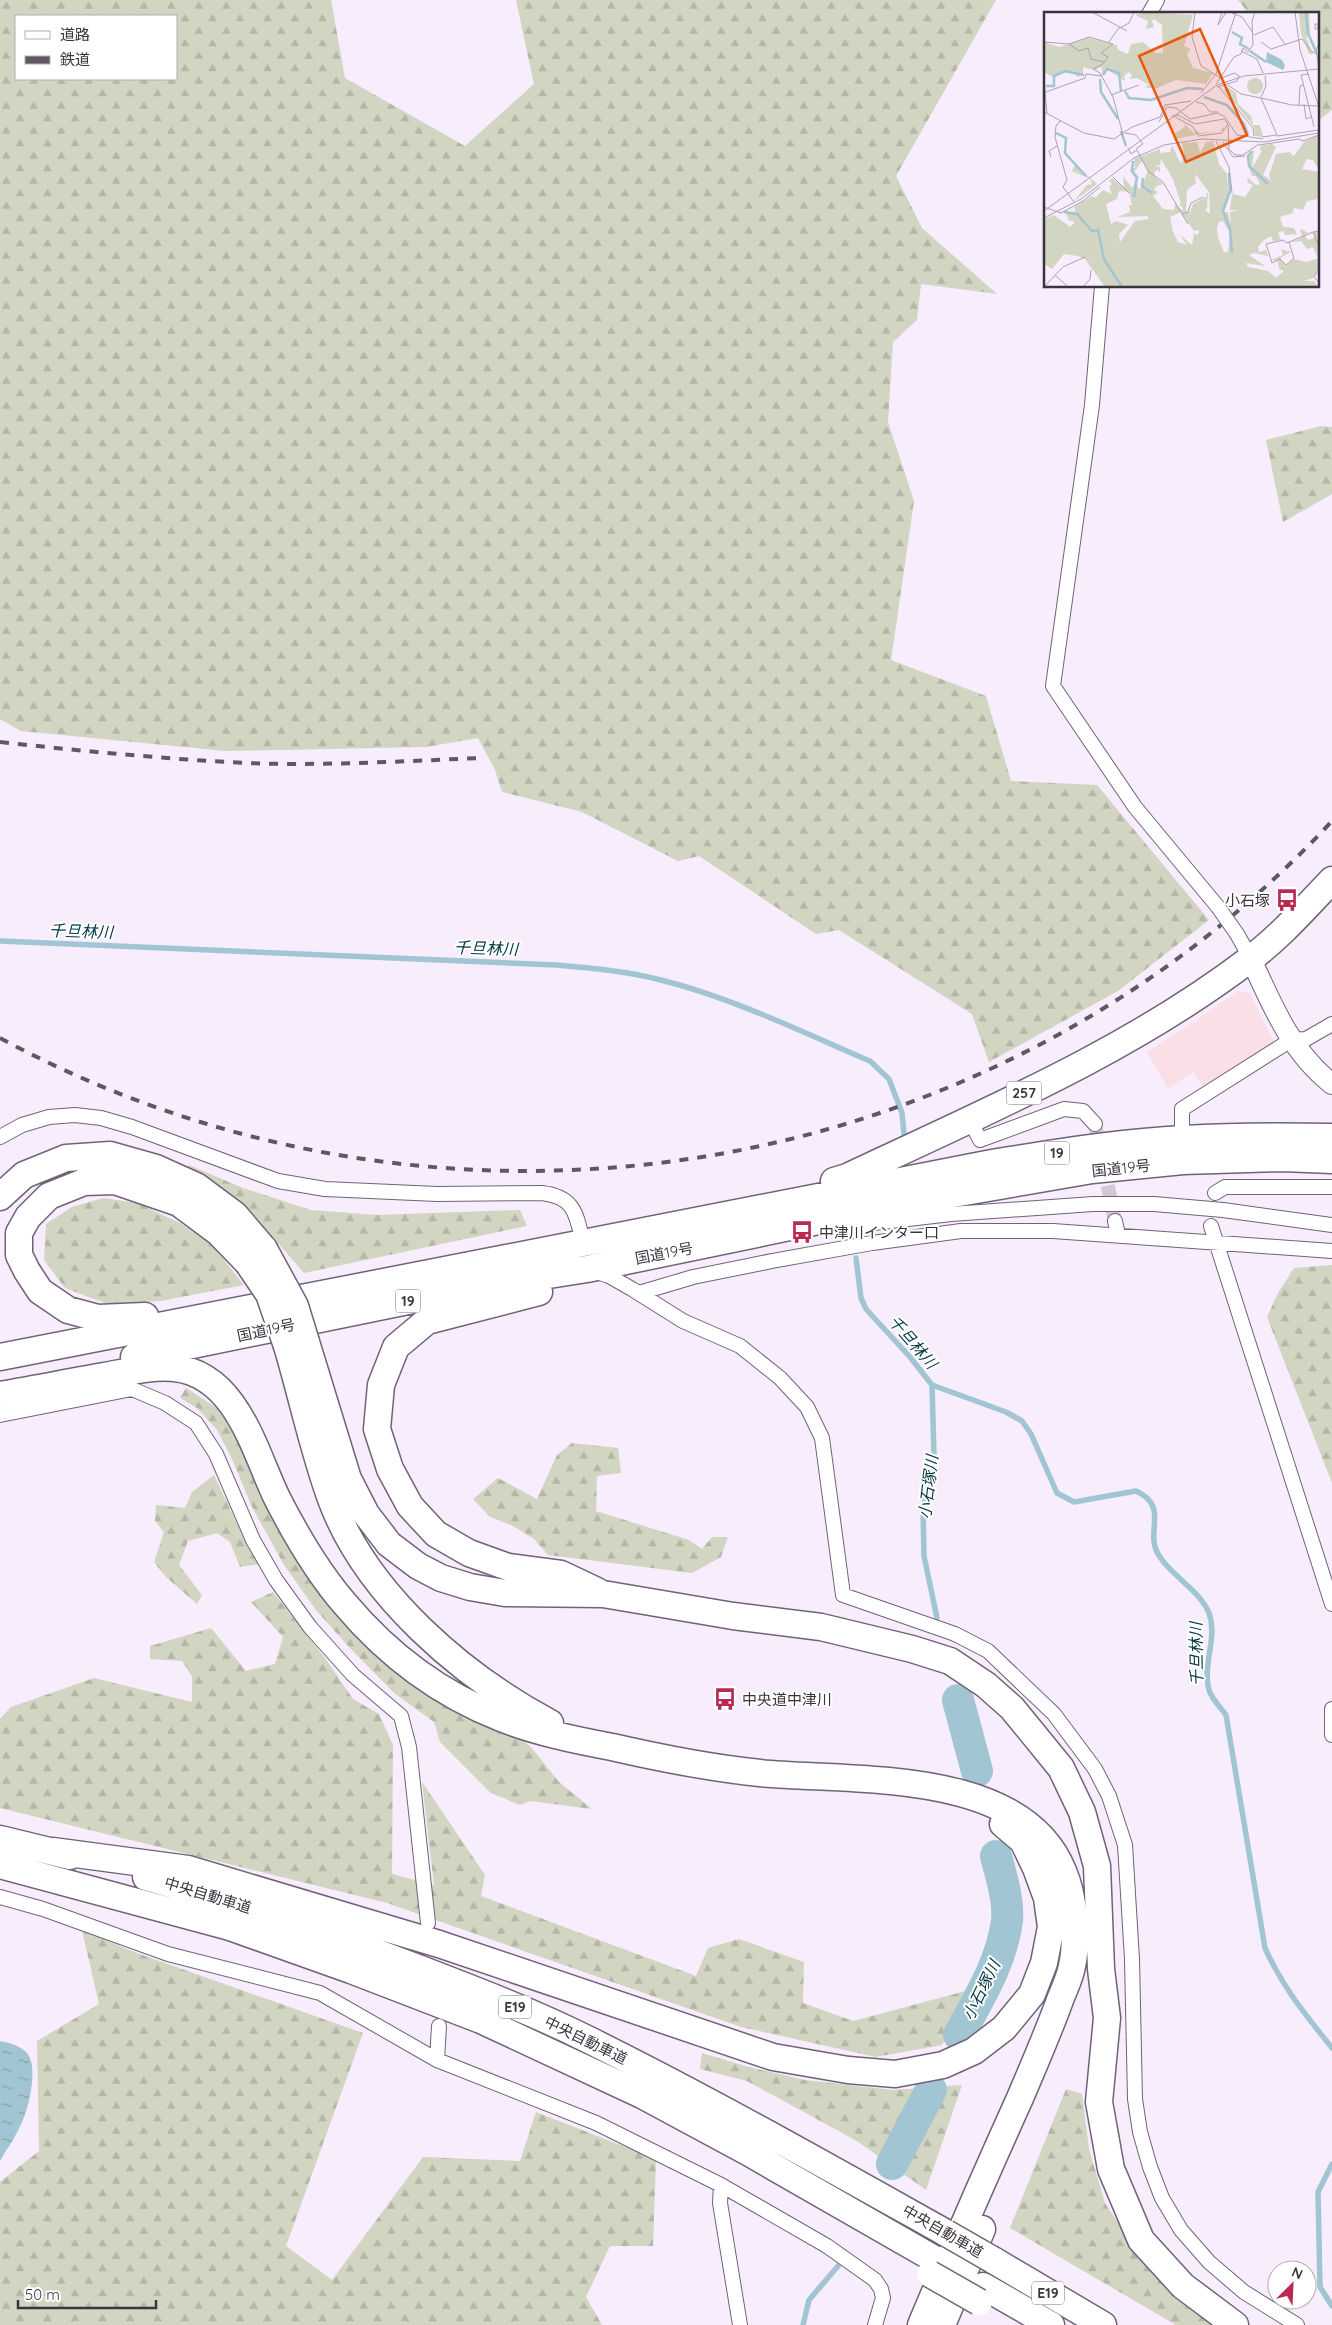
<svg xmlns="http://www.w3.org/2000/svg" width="1332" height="2325" font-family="Quicksand,'Noto Sans JP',sans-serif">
<defs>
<pattern id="forest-firs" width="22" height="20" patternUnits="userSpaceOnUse" patternTransform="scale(1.25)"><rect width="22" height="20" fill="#d1d5c1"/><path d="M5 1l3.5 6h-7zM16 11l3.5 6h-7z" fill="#b4b7a7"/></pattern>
<pattern id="water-ripples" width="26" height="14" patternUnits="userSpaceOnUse" patternTransform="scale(1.25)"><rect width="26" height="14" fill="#a1c5d2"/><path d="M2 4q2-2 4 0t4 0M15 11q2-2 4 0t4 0" fill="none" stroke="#84a1ac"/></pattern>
</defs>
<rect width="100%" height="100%" fill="#f7edfc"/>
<path fill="#fae0e6" d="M 1238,991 L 1250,993 L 1274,1042 L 1203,1086 L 1193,1072 L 1168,1089 L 1147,1052 L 1186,1027 Z"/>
<path fill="url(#forest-firs)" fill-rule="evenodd" d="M 0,0 L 331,0 L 345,78 L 465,146 L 534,84 L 516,0 L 996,0 L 896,176 L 922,228 L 997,294 L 921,284 L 917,320 L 893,342 L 888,422 L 914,501 L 891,660 L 986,696 L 1011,781 L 1097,785 L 1209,920 L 1118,991 L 989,1062 L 972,1014 L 839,930 L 816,934 L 699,856 L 678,861 L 582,812 L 502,792 L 495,770 L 478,738 L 426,747 L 225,751 L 21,731 L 0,719 ZM 16,16 L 176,16 L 176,79 L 16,79 Z
M 1238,0 L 1332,0 L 1332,110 L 1318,121 L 1318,14 L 1245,14 L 1246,10 Z
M 1321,426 L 1332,427 L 1332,494 L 1283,522 L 1266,440 Z
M 189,1165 L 243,1188 L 311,1210 L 375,1215 L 520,1210 L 527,1226 L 304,1273 L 266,1229 L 224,1191 L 186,1170 Z
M 103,1198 L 137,1203 L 180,1223 L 212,1245 L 244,1285 L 161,1301 L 107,1304 L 65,1288 L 44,1260 L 46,1224 L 72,1207 Z
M 1332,1265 L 1332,1483 L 1267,1317 L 1278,1293 L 1294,1268 Z
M 186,1388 L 217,1408 L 238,1435 L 332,1598 L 511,1730 L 531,1747 L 559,1782 L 592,1809 L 530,1801 L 520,1805 L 491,1793 L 440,1742 L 434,1722 L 394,1693 L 348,1646 L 316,1610 L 284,1565 L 252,1507 L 232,1459 L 217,1430 L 197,1408 L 180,1398 Z
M 572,1443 L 618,1448 L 621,1473 L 597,1476 L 596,1511 L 689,1540 L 702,1549 L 712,1537 L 728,1537 L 721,1557 L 692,1573 L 548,1555 L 534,1539 L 513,1526 L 490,1517 L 473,1499 L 498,1478 L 537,1499 L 557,1455 Z
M 214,1475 L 241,1532 L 260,1564 L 240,1567 L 230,1542 L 217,1533 L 188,1541 L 179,1565 L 202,1595 L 197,1604 L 166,1577 L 154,1562 L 164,1532 L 155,1521 L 156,1505 L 185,1508 L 192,1492 Z
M 273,1592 L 325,1658 L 353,1699 L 379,1714 L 393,1745 L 392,1874 L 434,1885 L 422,1782 L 485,1875 L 481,1896 L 696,1976 L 708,1948 L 739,1939 L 804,1962 L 803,2003 L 853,2021 L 973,1989 L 942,2045 L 876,2057 L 741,2027 L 387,1903 L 0,1808 L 0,1719 L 11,1707 L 94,1678 L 192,1702 L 192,1676 L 182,1661 L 150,1659 L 150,1646 L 211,1628 L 246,1671 L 275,1664 L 283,1637 L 251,1602 Z
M 82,1930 L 134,1952 L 363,2033 L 286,2246 L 332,2280 L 423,2157 L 520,2161 L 536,2112 L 656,2159 L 653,2246 L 610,2246 L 586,2297 L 602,2325 L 0,2325 L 0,2182 L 39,2151 L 37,2041 L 99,2004 Z
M 702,2053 L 745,2066 L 805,2080 L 893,2090 L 962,2085 L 926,2190 L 857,2141 L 747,2081 L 700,2069 Z
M 1066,2089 L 1082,2094 L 1089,2149 L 1105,2203 L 1134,2248 L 1217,2325 L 1176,2325 L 1010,2228 Z"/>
<path fill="url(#water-ripples)" d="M 0,2041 C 9,2043 18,2045 25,2051 C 39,2062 30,2102 24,2117 C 19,2132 8,2147 0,2161 Z"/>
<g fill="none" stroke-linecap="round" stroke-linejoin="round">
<path stroke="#a1c5d2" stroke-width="5.5" d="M 0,941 L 556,965 C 591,968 626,971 661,980 C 733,998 802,1032 870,1061 L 889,1079 L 902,1113 L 904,1134
M 856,1258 L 861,1298 L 866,1309 L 910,1357 L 932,1385 L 1006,1412 L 1022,1421 L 1031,1434 L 1057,1493 L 1074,1502 L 1136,1491 C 1169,1506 1146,1530 1157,1552 C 1169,1575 1200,1590 1209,1613 C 1218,1638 1202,1665 1209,1690 C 1211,1698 1221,1708 1226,1715 L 1265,1948 C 1283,1988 1305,2014 1332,2048
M 932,1385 L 934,1456 L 923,1509 L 924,1556 L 937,1618
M 1332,2164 L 1318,2192 L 1320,2287 L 1332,2306
M 803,2325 L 809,2300 L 838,2266"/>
<path stroke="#a1c5d2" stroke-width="32" d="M 958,1700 L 977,1771
M 959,2035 C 979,1998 1001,1964 1007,1921 C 1009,1900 1001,1876 996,1856
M 892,2164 L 931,2090"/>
<path stroke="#d1c8d6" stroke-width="14" stroke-dasharray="14 7" stroke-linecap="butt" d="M 1095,1124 L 1115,1221"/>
<defs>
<path id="street" d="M 1149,14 L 1157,0
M 1102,286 L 1092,405 L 1053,686 L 1135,807 L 1218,907
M 1237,934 L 1251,959
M 970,1120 L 980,1140 L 1064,1109 L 1083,1111 L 1095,1124
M 0,1137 L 22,1125 L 49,1117 L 75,1115 L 101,1118 L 132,1127 L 278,1181 L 325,1189 L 437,1194 L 542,1193 C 575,1197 576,1214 583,1242
M 1182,1139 L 1182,1109 L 1291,1040 L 1306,1039 L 1332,1024
M 1215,1193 L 1225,1187 L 1332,1187
M 1115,1221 L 1118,1235
M 865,1224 L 951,1214 L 1093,1204 L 1154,1204 L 1223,1210 L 1332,1225
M 1211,1226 L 1332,1604
M 594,1271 L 609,1276 L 632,1289 L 683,1321 L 740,1346 L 780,1378 L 807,1407 L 822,1438 L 843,1595 L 955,1634 L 988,1651 L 1054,1714 L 1095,1769 L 1109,1796 L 1125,1845 L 1132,1959 L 1135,2099 L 1140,2132 L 1150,2167 L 1162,2198 L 1181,2230 L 1209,2262 L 1244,2292 L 1297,2325
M 639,1293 L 693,1277 L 772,1261 L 872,1243 L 961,1231 L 1053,1231 L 1332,1251
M 0,1415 L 132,1389 L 165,1403 L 196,1423 L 216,1454 L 253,1540 L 276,1580 L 310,1627 L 353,1675 L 401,1716 L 409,1747 L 428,1923
M 1332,1709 L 1332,1735
M 0,1897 L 43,1909 L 168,1954 L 320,1993 L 437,2060
M 439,2026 L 437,2060 L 596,2123 L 721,2185 L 827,2246 L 875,2280 L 881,2289 L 883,2298 L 875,2325
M 721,2185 L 720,2203 L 740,2325"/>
<path id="secondary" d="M 1251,959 C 1272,1005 1291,1052 1332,1084"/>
<path id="highway" d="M 834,1181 L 847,1177 C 985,1112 1128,1052 1250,959 C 1280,937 1306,907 1332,880
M 0,1197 L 24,1175 L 66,1158 L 110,1155 L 156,1168 L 196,1186 L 235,1215 L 264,1249
M 539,1292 L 427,1321 L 396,1347 L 381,1385 L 377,1429 L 390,1469 L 410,1506 L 436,1534 L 469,1553 L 508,1567 L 561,1574 L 597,1591
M 145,1316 L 98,1318 L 68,1310 L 40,1291 L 27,1271 L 19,1255 L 19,1233 L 28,1217 L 49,1196 L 84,1182 L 115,1181 L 179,1203 L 218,1232 L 248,1263
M 306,1342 L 348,1479 L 366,1514 L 389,1544 L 418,1566 L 441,1578 L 470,1587 L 505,1593 L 603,1594 L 733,1616 L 821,1627 L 912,1649 L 950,1661 L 986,1685 L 1012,1708 L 1061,1768 L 1082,1812 L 1097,1866 L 1101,1969 L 1107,2018 L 1099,2102 L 1111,2169 L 1141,2240 L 1183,2286 L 1235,2325
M 287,1346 C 302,1396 313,1450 331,1499 C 366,1594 462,1676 550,1723
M 0,1357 L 992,1163 C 1056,1153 1120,1142 1184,1139 C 1233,1136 1283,1136 1332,1137
M 134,1357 L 491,1284 L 587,1269 L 930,1198 L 1092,1170 L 1183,1161 L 1282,1158 L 1332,1160
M 0,1395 C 35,1389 70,1382 104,1376 C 127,1372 151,1366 175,1368 C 238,1375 255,1454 278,1500 C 297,1537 318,1573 345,1604 C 387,1654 440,1694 501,1718 C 536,1732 575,1740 612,1747 C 660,1758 710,1768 760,1773 C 851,1782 1021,1767 1063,1871 C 1074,1896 1078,1940 1072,1966 C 1070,1978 1064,1989 1060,2000 C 1048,2033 1034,2065 1020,2098 C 986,2173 953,2249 921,2325
M 0,1839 L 70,1856
M 53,1851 L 188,1869 L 439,1944 L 773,2057 L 848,2070 L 895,2074 L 943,2065 L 974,2051 L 1004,2028 L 1032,1994 L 1044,1963 L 1051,1927 L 1047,1898 L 1036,1868 L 1023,1841 L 1003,1824
M 0,1865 L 230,1927 L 351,1970 L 481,2020 L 642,2095 L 746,2151 L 936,2260
M 146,1877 C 236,1902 323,1932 410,1965 C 470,1988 531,2011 589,2040 C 710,2100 828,2167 946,2233
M 993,2260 L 1103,2325
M 983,2286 L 1051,2325
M 942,2325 L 982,2229"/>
</defs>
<use href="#street" stroke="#716278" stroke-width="16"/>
<use href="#secondary" stroke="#716278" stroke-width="22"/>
<use href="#highway" stroke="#716278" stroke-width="29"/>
<use href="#street" stroke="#fff" stroke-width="14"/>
<use href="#secondary" stroke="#fff" stroke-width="20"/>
<use href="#highway" stroke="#fff" stroke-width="26"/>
<path stroke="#5f5863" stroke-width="4" stroke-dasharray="9 9" stroke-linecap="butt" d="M 0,742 C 82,751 164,759 246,763 C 325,766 404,761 482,758
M 0,1038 C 441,1276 990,1189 1332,821"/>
<defs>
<path id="street-bridge" d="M 1218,907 L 1237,934"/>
<path id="highway-bridge" d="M 264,1249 L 295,1306 L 306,1342
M 248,1263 L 269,1294 L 287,1346
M 946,2233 L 993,2260
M 930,2274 L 979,2302"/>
</defs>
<use href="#street-bridge" stroke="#716278" stroke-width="16" stroke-linecap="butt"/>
<use href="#highway-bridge" stroke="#716278" stroke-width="29" stroke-linecap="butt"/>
<use href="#street-bridge" stroke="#fff" stroke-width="14"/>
<use href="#highway-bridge" stroke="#fff" stroke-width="26"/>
</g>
<defs>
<symbol id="bus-bare" viewBox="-9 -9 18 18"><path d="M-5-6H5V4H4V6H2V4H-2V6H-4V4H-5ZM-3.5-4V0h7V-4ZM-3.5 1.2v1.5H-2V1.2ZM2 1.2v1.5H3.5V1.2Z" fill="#b92951" stroke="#fff" stroke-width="2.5" paint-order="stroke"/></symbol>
</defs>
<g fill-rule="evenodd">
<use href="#bus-bare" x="1271" y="884" width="32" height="32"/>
<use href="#bus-bare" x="786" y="1216" width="32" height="32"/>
<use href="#bus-bare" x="709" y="1683" width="32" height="32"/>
</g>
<g text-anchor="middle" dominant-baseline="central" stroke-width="4" stroke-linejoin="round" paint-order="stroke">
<g fill="#fff" stroke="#767178" stroke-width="1">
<rect x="1006.5" y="1081.5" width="35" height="23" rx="4"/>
<rect x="1044.5" y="1141.5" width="25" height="23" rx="4"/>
<rect x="395.5" y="1289.5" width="25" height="23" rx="4"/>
<rect x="499" y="1995.5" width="32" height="23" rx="4"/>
<rect x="1032" y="2281.5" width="32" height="23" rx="4"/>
</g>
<g font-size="14" font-weight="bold" fill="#3b343e">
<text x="1024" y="1093">257</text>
<text x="1057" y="1153">19</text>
<text x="408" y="1301">19</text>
<text x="515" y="2007">E19</text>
<text x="1048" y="2293">E19</text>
</g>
<g font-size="15" fill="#3b343e" stroke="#fff" text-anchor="start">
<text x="1270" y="900" text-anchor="end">小石塚</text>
<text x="819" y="1232">中津川インター口</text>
<text x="742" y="1699">中央道中津川</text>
</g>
<g font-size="15" fill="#3b343e" stroke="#fff">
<text transform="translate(1121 1168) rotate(-6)">国道19号</text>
<text transform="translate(664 1253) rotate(-11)">国道19号</text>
<text transform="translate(266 1330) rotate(-12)">国道19号</text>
<text transform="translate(208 1895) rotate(17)">中央自動車道</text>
<text transform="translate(586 2040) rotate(26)">中央自動車道</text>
<text transform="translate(943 2231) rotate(30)">中央自動車道</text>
</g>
<g font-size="16" font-style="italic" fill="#003644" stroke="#fff">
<text transform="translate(81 931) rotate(2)">千旦林川</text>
<text transform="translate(486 948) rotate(2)">千旦林川</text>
<text transform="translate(913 1342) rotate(49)">千旦林川</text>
<text transform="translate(928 1487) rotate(-83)">小石塚川</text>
<text transform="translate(1196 1654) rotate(-91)">千旦林川</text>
<text transform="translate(981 1990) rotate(-64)">小石塚川</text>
</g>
</g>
<g transform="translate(1044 12)">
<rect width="275" height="275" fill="#f7edfc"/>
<path d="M203 74a8 8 0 1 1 16 0a8 8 0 1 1-16 0Z" fill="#d1d5c1"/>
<path d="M 101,0 L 149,3 L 140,34 L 147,37 L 143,42 L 149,56 L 169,61 L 162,72 L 132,68 L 111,77 L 100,75 L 105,73 L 93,66 L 86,67 L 88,63 L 85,60 L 80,64 L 81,69 L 64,58 L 58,63 L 58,55 L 50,58 L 39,55 L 39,62 L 34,65 L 26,59 L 8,65 L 0,60 L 0,30 L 15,35 L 44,26 L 73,33 L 74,38 L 84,42 L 87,32 L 99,30 L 112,41 L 119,41 L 118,13 L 110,7 L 108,9 L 110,15 L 102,17 L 104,9 L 91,3 ZM 265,0 L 266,24 L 262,25 L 269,42 L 265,42 L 257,22 L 255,1 ZM 184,75 L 192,81 L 194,92 L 207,104 L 209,113 L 216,113 L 219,125 L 211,124 L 210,115 L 180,78 ZM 140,111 L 151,122 L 151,117 L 156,121 L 175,119 L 180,115 L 180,118 L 130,127 L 130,122 L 141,115 ZM 274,123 L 275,158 L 269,148 L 263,147 L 258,157 L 275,160 L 275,192 L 274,187 L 263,189 L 259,198 L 250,196 L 249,201 L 236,205 L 239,215 L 250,216 L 253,222 L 241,223 L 239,219 L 234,221 L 237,228 L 229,229 L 227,224 L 220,228 L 214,235 L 215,240 L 222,238 L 224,244 L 210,241 L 205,243 L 221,254 L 202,251 L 204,255 L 224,259 L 232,266 L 240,259 L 235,257 L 234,249 L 227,248 L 239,243 L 237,237 L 247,240 L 236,246 L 242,254 L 249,247 L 263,250 L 274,246 L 269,235 L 263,237 L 257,229 L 248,230 L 259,225 L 256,218 L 258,217 L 264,221 L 260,223 L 264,228 L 270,226 L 270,220 L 275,220 L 275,256 L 269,266 L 260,269 L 270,269 L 275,275 L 61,275 L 41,247 L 34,244 L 20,242 L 8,257 L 0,252 L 0,207 L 10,203 L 26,215 L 31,210 L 25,208 L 21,199 L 32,201 L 30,195 L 48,184 L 51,186 L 59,178 L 68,182 L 65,175 L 68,172 L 65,169 L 68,166 L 80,176 L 79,164 L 88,176 L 92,168 L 86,158 L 91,156 L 90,147 L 116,137 L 116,141 L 126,140 L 128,133 L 137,152 L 140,142 L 138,131 L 153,130 L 156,141 L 162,130 L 169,129 L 175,152 L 183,162 L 185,187 L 178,200 L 184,200 L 187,213 L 186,200 L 194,198 L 186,198 L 188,182 L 201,185 L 209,173 L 204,171 L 203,165 L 212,173 L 216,172 L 212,164 L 208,164 L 205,155 L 204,144 L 210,138 L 208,156 L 217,141 L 216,134 L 228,132 L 232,135 L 219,163 L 228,169 L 225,164 L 232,142 L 245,140 L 250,144 L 260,130 ZM 117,147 L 129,167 L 137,192 L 134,193 L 138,194 L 139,199 L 131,192 L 130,198 L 119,197 L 109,184 L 114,180 L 110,178 L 113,174 L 119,172 L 111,165 L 110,160 L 114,158 L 116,161 L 116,155 L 110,154 L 116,153 ZM 98,149 L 104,158 L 98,175 L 94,177 L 90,160 ZM 151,162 L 165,180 L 166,202 L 161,198 L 163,196 L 164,181 L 162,181 L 163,184 L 149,192 L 146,200 L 142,199 L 143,178 L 152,171 ZM 75,179 L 85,180 L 88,193 L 85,193 L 86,200 L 73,205 L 103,204 L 105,207 L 91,209 L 76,230 L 75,222 L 84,213 L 72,209 L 67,212 L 62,192 L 73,187 ZM 137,200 L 150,219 L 155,218 L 154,223 L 147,220 L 150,222 L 148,233 L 136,223 L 143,233 L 134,230 L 129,220 L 126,205 ZM 179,209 L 186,221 L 184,240 L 180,240 L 174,226 L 173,216 L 175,210 ZM 31,153 L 53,172 L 30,189 L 43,173 L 48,172 L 46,167 L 28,159 Z" fill="#d1d5c1" fill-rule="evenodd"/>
<path d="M 223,40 L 238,48 L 241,54 L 239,58 L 222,50 Z" fill="#a1c5d2"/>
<path fill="none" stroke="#a1c5d2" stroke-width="2.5" d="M 262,0 L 264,21 L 272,40M 188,20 L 198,26 L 196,32 L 205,37M 206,39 L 222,50M 59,63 L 63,57 L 75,61 L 77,79M 56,67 L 57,80 L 74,107M 2,74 L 10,74 L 10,64 L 21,59 L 40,63M 81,79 L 85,86 L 107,88 L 143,76 L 159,77M 160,85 L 183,93 L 200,112 L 204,123M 77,119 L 82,134M 12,121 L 22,126 L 21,141 L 42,164M 208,139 L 204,144 L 205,154 L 224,172M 89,149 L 88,159 L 93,165 L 90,185M 185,161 L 186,179 L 179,199 L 186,217 L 188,241M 99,166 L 98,174 L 108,181M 20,200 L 33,202 L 48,219 L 54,218 L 60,247 L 78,275"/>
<path fill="none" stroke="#aca3b0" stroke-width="1" d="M 48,0 L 83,19M 151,0 L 148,25 L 157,54 L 177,66 L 191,61 L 195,64 L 193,69 L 173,75M 178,0 L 174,13 L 182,0M 251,0 L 256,38 L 275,95M 188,1 L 198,5 L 209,21M 271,12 L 274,12 L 274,17 L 271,17 ZM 210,23 L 229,15 L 241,32M 0,30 L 25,32 L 45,25 L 69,32 L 57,41 L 64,45 L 59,52 L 49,57 L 56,61 L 69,85 L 79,123M 65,30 L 74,17 L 85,11 L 90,0M 217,30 L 227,37 L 258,27 L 267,39 L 275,43M 25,32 L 35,39 L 44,36 L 47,47 L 60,50M 197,39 L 213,47 L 219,61M 275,57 L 272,37 L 275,32M 265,62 L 257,63 L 270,115M 0,68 L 3,101M 172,72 L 190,45 L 197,42 L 199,36 L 204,40 L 209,33 L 208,9 L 211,0M 184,73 L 197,82 L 217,86 L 233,123M 175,75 L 209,116 L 210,124M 2,80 L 41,66 L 42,62 L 58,64M 157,81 L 172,62 L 192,0M 67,83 L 95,73M 217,85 L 222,74 L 221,64M 217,86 L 248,93 L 274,94M 152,90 L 160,92 L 166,100 L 174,100M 260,92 L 262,107 L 267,105M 255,93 L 256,74 L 259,73M 0,100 L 40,121 L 70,127 L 88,115 L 116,105 L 121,93 L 147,89M 128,104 L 134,103 L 151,112 L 180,107 L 184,112 L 185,137 L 191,143 L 199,143 L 215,132M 131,105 L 148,114 L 154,123M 17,108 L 12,114 L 11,125 L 23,168 L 19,175 L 30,190M 115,110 L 123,95 L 132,96 L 146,107 L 174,101 L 181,105 L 193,123 L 219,127M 81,121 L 92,123 L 99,132 L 92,137M 154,124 L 178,121 L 183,113M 233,124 L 275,118M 218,125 L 233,123M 172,129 L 185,155 L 188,181M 179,130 L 189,145 L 201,144M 215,133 L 255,127 L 259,129 L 275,123M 84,136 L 87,142 L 93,138 L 104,159 L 119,170 L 144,212M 7,145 L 5,139 L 13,134M 69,165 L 85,181M 0,195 L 17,201 L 39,189 L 56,175M 0,199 L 173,73 L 200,64 L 275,57M 138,202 L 144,200 L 147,191 L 159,185M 0,206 L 37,187 L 90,146 L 120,133 L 158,127 L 220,130 L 275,121M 269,220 L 275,235M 245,230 L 250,246 L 242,253 L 236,247 L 228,251 L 222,232 L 239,228 L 243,231 L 269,220 L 275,219M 275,257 L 270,265 L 275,271M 11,263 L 24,275M 0,275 L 19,255 L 41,245M 39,275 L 46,267 L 47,258"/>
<path fill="#e8590c" fill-opacity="0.15" stroke="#e8590c" stroke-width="2.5" d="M 156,17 L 203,123 L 142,150 L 95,44 Z"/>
<rect width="275" height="275" fill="none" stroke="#3b343e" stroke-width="2.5"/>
</g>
<rect x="15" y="15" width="162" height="65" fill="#ffffff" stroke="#b1aeb2"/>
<rect x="25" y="31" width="25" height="8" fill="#ffffff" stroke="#b1aeb2"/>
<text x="60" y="40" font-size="15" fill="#3b343e">道路</text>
<rect x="25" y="56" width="25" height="8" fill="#5f5863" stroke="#b1aeb2"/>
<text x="60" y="65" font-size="15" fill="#3b343e">鉄道</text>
<g transform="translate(1292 2285) rotate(24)"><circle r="24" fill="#ffffff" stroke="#b1aeb2"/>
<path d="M0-4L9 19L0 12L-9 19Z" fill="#b92951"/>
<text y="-8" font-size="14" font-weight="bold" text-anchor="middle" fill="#3b343e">N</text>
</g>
<path d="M18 2300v8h138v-8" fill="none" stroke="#3b343e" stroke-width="2.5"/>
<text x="25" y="2300" font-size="15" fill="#3b343e" stroke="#ffffff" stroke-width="4" paint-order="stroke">50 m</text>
</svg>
